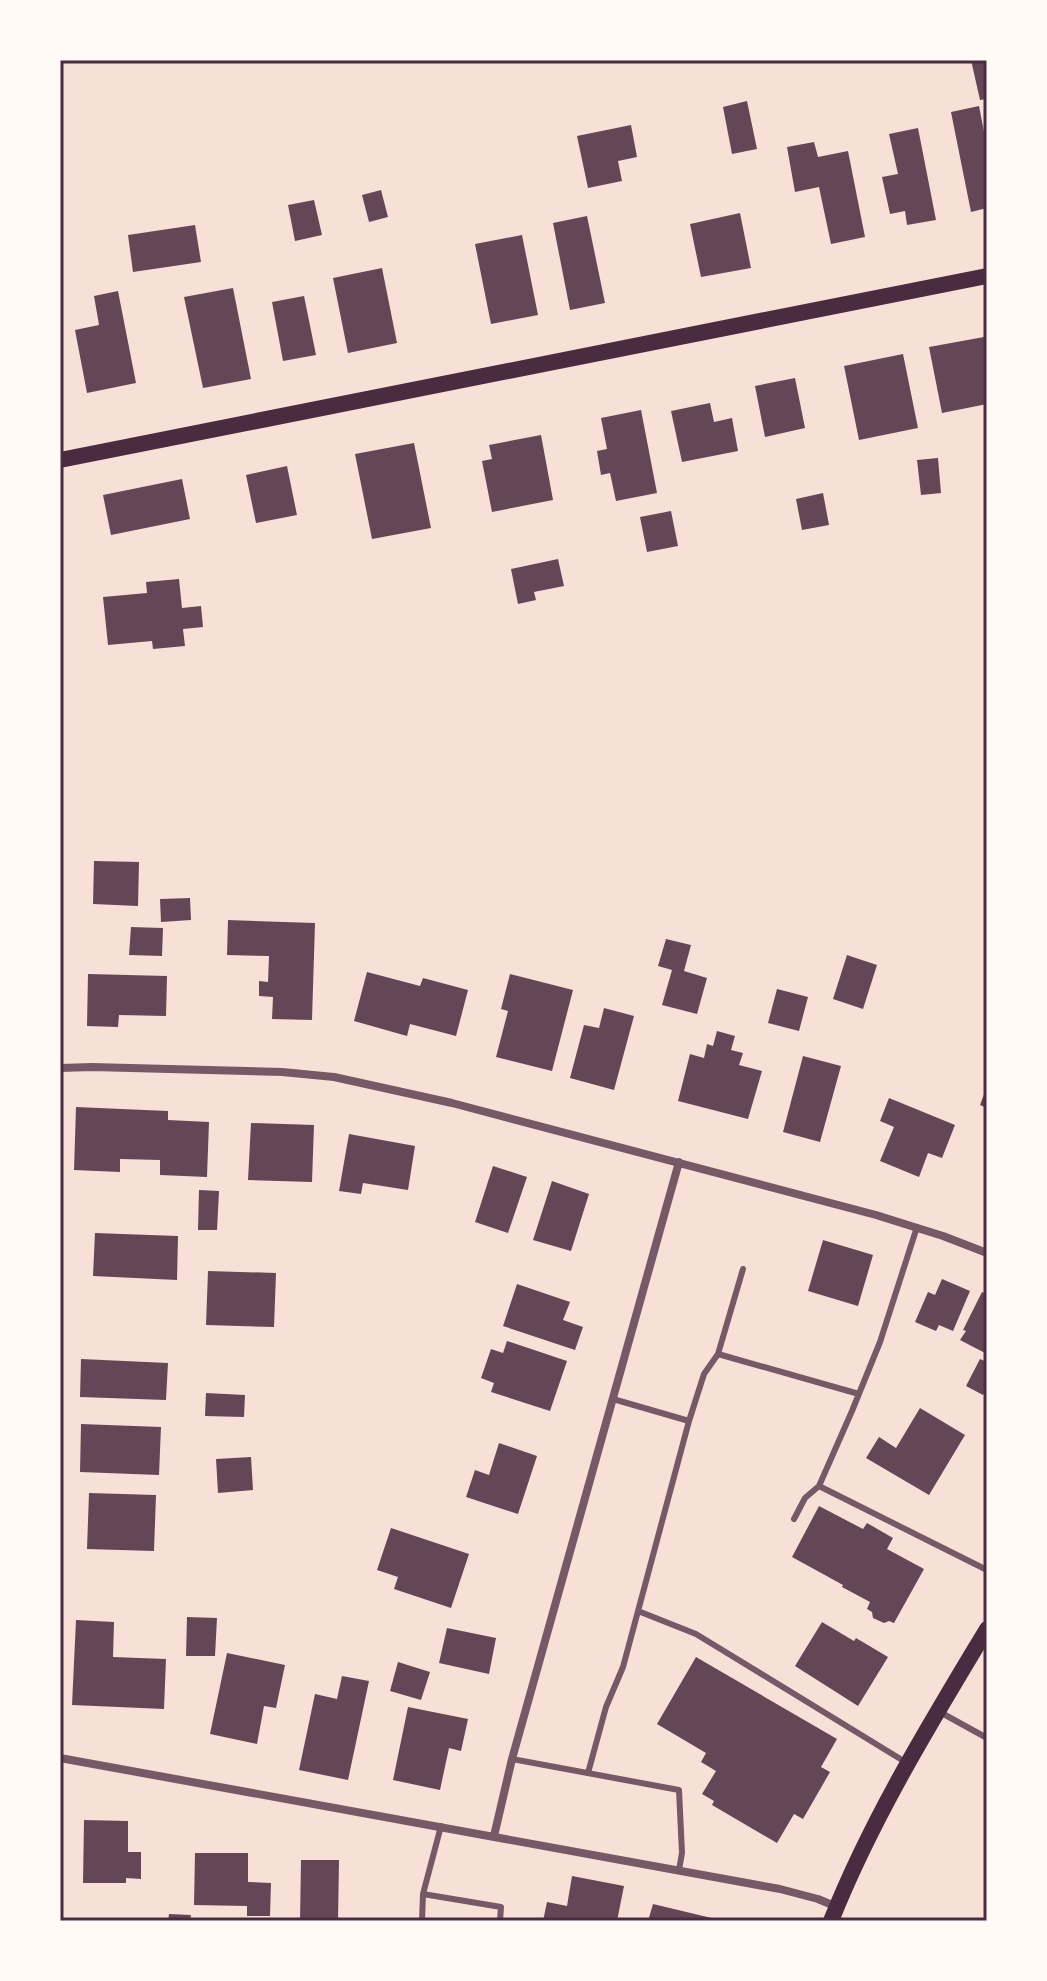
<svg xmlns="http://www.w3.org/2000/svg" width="1047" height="1981" font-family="'Source Sans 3',sans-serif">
<rect width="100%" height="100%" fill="#f7e1d7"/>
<path fill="#644757" d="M 971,60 L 987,60 L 987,99 L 980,100 Z
M 747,101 L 757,149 L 732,154 L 723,107 Z
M 979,106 L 987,147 L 987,208 L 971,212 L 951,112 Z
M 631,125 L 637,157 L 618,161 L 622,181 L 588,188 L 577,136 Z
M 918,128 L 936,220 L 907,225 L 905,211 L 890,214 L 882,177 L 898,174 L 889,134 Z
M 814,142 L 818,157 L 848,151 L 865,237 L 831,244 L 819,187 L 795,192 L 787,147 Z
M 381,190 L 388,217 L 369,222 L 362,195 Z
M 314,200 L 322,235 L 295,241 L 288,205 Z
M 740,213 L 751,268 L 701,277 L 690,224 Z
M 587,216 L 605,303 L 570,310 L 553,223 Z
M 195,225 L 201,262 L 133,272 L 128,235 Z
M 522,235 L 538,315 L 491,324 L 475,244 Z
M 382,268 L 397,343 L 348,353 L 333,278 Z
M 233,288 L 251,379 L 203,388 L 184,297 Z
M 118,291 L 136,383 L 87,393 L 75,330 L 99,325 L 94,296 Z
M 304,296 L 316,355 L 283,361 L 272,302 Z
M 984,337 L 987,351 L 987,404 L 942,413 L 929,347 Z
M 903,354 L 918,428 L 859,440 L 844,366 Z
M 795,378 L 805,428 L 765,437 L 755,386 Z
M 710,403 L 714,422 L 732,418 L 738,451 L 682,462 L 671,411 Z
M 641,410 L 657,493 L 616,501 L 610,473 L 601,475 L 597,451 L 607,449 L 601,418 Z
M 541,435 L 553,500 L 492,512 L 482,461 L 492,459 L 489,445 Z
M 414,443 L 431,528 L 372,539 L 355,454 Z
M 938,458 L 941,493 L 921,495 L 917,460 Z
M 287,466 L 297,515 L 256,523 L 246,475 Z
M 182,479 L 190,519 L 111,535 L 103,495 Z
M 823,493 L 829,525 L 802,530 L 796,499 Z
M 671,511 L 678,546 L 647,552 L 640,517 Z
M 558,559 L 564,586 L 534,592 L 536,600 L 518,604 L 511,569 Z
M 179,579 L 182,608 L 201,606 L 203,627 L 183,629 L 185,646 L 153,649 L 152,641 L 108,645 L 103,597 L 147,593 L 146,582 Z
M 94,861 L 139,862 L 138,906 L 93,904 Z
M 190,898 L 191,920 L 161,922 L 160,899 Z
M 228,920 L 315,923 L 312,1020 L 272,1019 L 273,997 L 259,996 L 259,981 L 268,982 L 269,956 L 227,955 Z
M 131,927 L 163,928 L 162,956 L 129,955 Z
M 666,939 L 691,945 L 684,971 L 707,978 L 697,1014 L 662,1005 L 672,970 L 658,966 Z
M 847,955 L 877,965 L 863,1009 L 833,999 Z
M 367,972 L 420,986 L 423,978 L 468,990 L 456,1036 L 410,1024 L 407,1036 L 354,1021 Z
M 88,974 L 167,976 L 166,1016 L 119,1015 L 118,1027 L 87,1026 Z
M 510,974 L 573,990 L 552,1071 L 496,1057 L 508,1011 L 501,1009 Z
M 777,989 L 808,997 L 799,1031 L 768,1023 Z
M 604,1008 L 634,1016 L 614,1090 L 570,1078 L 584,1025 L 599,1028 Z
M 717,1031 L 735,1036 L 731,1050 L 743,1053 L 739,1065 L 762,1071 L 748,1119 L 678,1101 L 690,1054 L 704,1058 L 707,1044 L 713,1046 Z
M 803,1056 L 841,1066 L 820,1142 L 783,1132 Z
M 987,1086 L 987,1108 L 980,1105 Z
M 889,1098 L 955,1125 L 942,1158 L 928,1153 L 919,1177 L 880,1161 L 894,1127 L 880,1121 Z
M 76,1107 L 168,1111 L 168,1120 L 209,1122 L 207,1177 L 160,1175 L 160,1160 L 120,1159 L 120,1172 L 74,1170 Z
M 251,1123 L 314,1125 L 312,1182 L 248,1180 Z
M 349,1134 L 415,1146 L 408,1190 L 363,1183 L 361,1194 L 339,1191 Z
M 493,1166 L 527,1177 L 508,1233 L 475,1222 Z
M 552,1181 L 589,1194 L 571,1251 L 533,1240 Z
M 199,1190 L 219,1191 L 217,1230 L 198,1230 Z
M 95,1233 L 178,1236 L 177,1280 L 93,1276 Z
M 823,1240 L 873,1255 L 858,1306 L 808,1291 Z
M 208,1271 L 276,1273 L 274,1327 L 206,1325 Z
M 942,1279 L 970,1291 L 953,1331 L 939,1325 L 936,1331 L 915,1322 L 928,1292 L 935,1295 Z
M 517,1284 L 570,1302 L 563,1320 L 583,1327 L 575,1350 L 503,1326 Z
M 982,1292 L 987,1294 L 987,1349 L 985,1353 L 960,1340 L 966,1331 L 963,1330 Z
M 507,1341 L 567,1361 L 550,1411 L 491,1392 L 494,1383 L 481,1378 L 491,1349 L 503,1353 Z
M 81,1359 L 168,1363 L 166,1400 L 80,1397 Z
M 980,1359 L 987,1362 L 987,1388 L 983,1395 L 966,1386 Z
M 206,1393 L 245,1395 L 244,1417 L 205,1416 Z
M 920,1408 L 965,1435 L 929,1495 L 866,1458 L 879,1437 L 896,1448 Z
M 81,1424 L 161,1427 L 159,1475 L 80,1472 Z
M 499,1443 L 537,1456 L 518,1514 L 466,1497 L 475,1470 L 489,1475 Z
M 251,1457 L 253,1490 L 218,1493 L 216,1459 Z
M 89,1493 L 156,1495 L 154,1551 L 87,1549 Z
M 819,1506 L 863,1529 L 867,1523 L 893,1538 L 887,1549 L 924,1569 L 894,1623 L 889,1621 L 884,1623 L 873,1618 L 872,1612 L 867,1609 L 870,1602 L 842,1587 L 843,1585 L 792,1557 Z
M 391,1528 L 469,1554 L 451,1608 L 394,1589 L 398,1577 L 377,1570 Z
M 187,1617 L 217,1618 L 215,1656 L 186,1656 Z
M 76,1620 L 114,1622 L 113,1657 L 166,1659 L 164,1709 L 72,1705 Z
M 822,1622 L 854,1641 L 856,1638 L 888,1657 L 858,1706 L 795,1666 Z
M 447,1628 L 496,1638 L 489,1674 L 439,1663 Z
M 227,1653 L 285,1665 L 276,1708 L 264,1706 L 257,1744 L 210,1734 Z
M 696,1657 L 837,1739 L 821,1767 L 830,1772 L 803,1819 L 794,1814 L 777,1843 L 712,1805 L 714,1801 L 702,1794 L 716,1771 L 701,1762 L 706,1753 L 657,1724 Z
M 398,1662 L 430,1672 L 421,1700 L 390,1691 Z
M 342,1676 L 369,1681 L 348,1780 L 299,1770 L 315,1694 L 337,1699 Z
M 408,1707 L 468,1719 L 461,1751 L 449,1748 L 440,1790 L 393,1780 Z
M 84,1820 L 128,1821 L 128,1852 L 141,1852 L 141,1879 L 126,1878 L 126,1883 L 83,1883 Z
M 195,1853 L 248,1853 L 248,1882 L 271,1883 L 270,1916 L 247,1916 L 247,1906 L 194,1905 Z
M 301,1860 L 339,1860 L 338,1921 L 300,1921 Z
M 572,1876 L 624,1886 L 617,1921 L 543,1921 L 547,1902 L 567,1906 Z
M 653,1904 L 720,1920 L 720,1921 L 648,1921 Z
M 169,1914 L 191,1915 L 190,1921 L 168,1921 Z"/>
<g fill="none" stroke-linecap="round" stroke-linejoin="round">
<path stroke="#755966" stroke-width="6" d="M 917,1227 L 880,1342 L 852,1411 L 819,1486 L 987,1570
M 718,1354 L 859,1394
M 613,1399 L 689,1421
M 794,1519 L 805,1498 L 819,1486
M 638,1611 L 696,1634 L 907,1763
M 938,1711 L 987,1738
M 512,1759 L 679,1790 L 682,1853 L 679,1870
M 588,1773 L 606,1707 L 623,1667 L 689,1421 L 704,1374 L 718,1354 L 743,1269
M 441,1826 L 423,1894 L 501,1907 L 500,1921
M 422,1921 L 423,1894"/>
<path stroke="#755966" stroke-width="8" d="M 60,1068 L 92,1067 L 282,1072 L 334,1077 L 452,1103 L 876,1215 L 943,1236 L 987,1253
M 60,1758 L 780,1889 L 818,1899 L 837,1907
M 494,1836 L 512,1759 L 679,1162"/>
<path stroke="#4a2c40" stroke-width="16" d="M 60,460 L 987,276
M 831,1921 C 872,1818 930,1724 987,1629"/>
</g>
<rect width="1047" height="1981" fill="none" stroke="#fffaf5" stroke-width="124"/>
<rect x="62" y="62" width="923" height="1857" fill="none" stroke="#4a2c40" stroke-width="3"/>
</svg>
